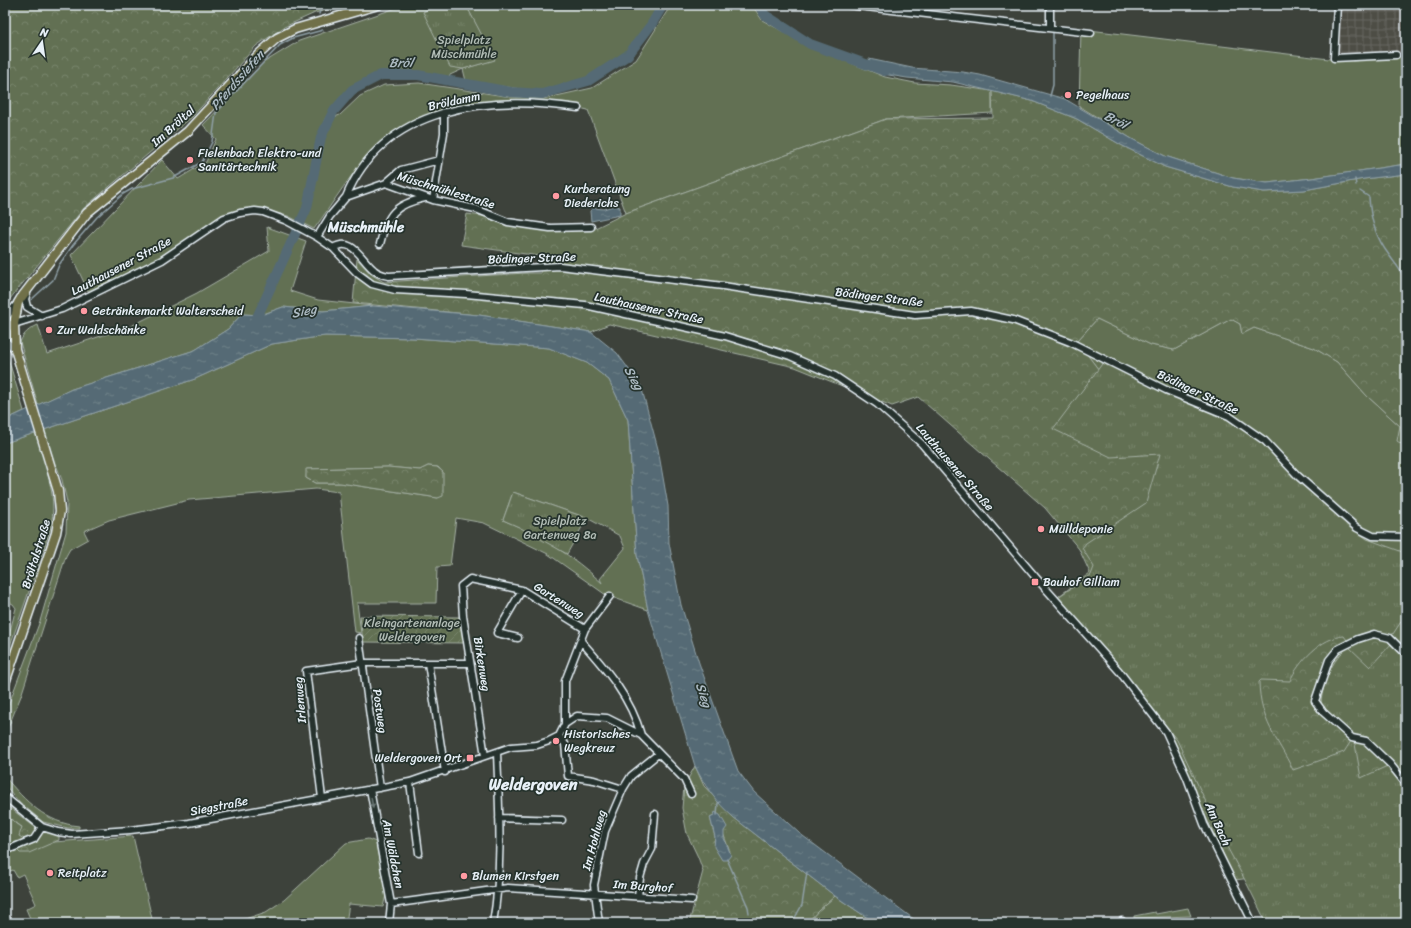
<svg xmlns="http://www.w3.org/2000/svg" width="1411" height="928" font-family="Sriracha,sans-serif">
<defs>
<pattern id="industrial-grid" width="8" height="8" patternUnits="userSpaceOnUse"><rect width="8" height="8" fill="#4d4d45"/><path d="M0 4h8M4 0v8" fill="none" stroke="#676761"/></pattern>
<pattern id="forest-crowns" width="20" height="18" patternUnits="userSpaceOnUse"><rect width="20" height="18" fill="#627052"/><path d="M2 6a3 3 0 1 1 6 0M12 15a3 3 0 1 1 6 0" fill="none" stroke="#78856c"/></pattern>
<pattern id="park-tufts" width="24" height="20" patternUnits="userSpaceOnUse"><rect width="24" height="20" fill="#627052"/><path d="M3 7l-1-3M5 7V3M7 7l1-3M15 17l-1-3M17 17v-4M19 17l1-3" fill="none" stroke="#78856c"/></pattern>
<pattern id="garden-furrows" width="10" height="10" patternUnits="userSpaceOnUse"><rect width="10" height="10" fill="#627052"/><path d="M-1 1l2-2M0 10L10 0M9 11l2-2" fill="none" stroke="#78856c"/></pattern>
<pattern id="water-ripples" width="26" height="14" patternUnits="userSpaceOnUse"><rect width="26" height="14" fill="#556b74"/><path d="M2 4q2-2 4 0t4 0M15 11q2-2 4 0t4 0" fill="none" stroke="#6d8189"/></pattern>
</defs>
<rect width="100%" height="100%" fill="#3d423b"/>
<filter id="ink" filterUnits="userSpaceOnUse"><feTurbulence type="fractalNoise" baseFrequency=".025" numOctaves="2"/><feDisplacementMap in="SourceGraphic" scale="8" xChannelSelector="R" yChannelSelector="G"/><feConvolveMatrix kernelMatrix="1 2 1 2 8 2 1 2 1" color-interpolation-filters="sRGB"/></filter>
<g filter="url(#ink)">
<path fill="url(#industrial-grid)" d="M 1337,5 L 1406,5 L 1406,52 L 1335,56 Z"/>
<path fill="#627052" stroke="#a5b0a5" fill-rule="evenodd" d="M 405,5 L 437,5 L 423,12 L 463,69 L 494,60 L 466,5 L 658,5 L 647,25 L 625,53 L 588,79 L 542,92 L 466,81 L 463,69 L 450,75 L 449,78 C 399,69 350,69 324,121 L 340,115 L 360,96 L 384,85 L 419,83 L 511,97 L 543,99 L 592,88 L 636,60 L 671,5 L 752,5 L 762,20 L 809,46 L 885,77 L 915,83 L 951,85 L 992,91 L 992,113 L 886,119 L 626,213 L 588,110 C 572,106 557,105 540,104 C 484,101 420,106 377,147 C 352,170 334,202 314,229 L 288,216 L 260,209 L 222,216 L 154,261 L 88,291 L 71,255 L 162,160 L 178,179 L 206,162 L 216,139 L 203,125 L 263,63 L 299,41 Z
M 1081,29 L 1329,59 L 1406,56 L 1406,164 L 1312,178 L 1267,183 L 1233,178 L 1165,156 L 1132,139 L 1079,106 Z
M 267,227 L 306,241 L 290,291 L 318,300 L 373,306 L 323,311 L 283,307 L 261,315 L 242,314 L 228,329 L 195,350 L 72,389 L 38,405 L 20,342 C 24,333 29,329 38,325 L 47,354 L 131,326 L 197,293 L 269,251 Z
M 1097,319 L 1151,345 L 1174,350 L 1231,319 L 1240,324 L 1242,334 L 1254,328 L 1314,348 L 1337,362 L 1367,396 L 1400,426 L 1398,441 L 1406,447 L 1406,579 L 1144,430 L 1077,341 Z
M 325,336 L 414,338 L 549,348 L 587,363 L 609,380 L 628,420 L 637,555 L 648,610 L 606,595 L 548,554 L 484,523 L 456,518 L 450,566 L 437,567 L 436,603 L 357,603 L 361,633 L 355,632 L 339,492 L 316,489 L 189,500 L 109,520 L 84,531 L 88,539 L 70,549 L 66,556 L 21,696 L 5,735 L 5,714 L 40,621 L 66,532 L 67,502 L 62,480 L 57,467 L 47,472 C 53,493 55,509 50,531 L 5,660 L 5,643 L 9,635 L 16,608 L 13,604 L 5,600 L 5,443 L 195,379 L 272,344 ZM 428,466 L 438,467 L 443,472 L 438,498 L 340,483 L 315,483 L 306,478 L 307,469 L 388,467 L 420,470 ZM 513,492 L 587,518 L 620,536 L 625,548 L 600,579 L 602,583 C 573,556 540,535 503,520 Z
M 5,348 L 24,411 L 5,420 Z
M 5,777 C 25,801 46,823 79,826 L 79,828 L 68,828 L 43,822 L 18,801 L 5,785 Z
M 5,815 L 46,845 L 54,842 L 133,836 L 153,923 L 32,923 L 26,909 L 36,904 L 23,874 L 17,877 L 13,870 L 5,873 Z
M 368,839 L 376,842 L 386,895 L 383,907 L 349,904 L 346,923 L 217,923 L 245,919 L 266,912 L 284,900 L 346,843 Z
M 835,896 L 875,923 L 807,923 L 818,911 Z
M 1188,908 L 1191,916 L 1134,918 L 1134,916 L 1155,912 L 1156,914 Z
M 1195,920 L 1196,923 L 1129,923 L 1130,922 Z"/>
<path fill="url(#forest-crowns)" stroke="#a5b0a5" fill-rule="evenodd" d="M 5,5 L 345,5 L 315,13 L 284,27 L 256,46 L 192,117 L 84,208 L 5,305 Z
M 992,91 L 1032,101 L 1077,119 L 1121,145 L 1165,167 L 1233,187 L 1264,192 L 1304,190 L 1364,179 L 1406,174 L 1406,447 L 1397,441 L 1400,426 L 1367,396 L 1337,362 L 1314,348 L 1254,328 L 1242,334 L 1240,324 L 1231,319 L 1174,350 L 1151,345 L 1097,319 L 1077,341 L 1144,430 L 1406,579 L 1406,799 L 1369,863 L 1235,880 L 1167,732 L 1059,596 L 1090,573 L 1079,549 L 1045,508 L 918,397 L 892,406 L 795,367 L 609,324 L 591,332 L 479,315 L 353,303 L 357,259 L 372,275 L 384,282 L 526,273 L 541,273 L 540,256 L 461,245 L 467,214 L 591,230 L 626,213 L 886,119 L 993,118 Z
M 428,466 L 437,467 L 443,472 L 443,496 L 438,498 L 340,483 L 315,483 L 306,478 L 306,469 L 388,467 L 420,470 Z
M 695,766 L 704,786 L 733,817 L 835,896 L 818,911 L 807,923 L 689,923 L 703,871 L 698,857 L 687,834 L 682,808 L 684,786 ZM 714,815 C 723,830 725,839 731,855 L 714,842 L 715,837 L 710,817 Z
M 5,804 L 36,828 L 59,836 L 59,840 L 29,853 L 20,853 L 18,851 L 19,848 L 29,842 L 19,836 L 22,827 L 5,815 Z"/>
<path fill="url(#park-tufts)" stroke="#a5b0a5" d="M 437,5 L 466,5 L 495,60 L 463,69 L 450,67 L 423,12 Z
M 1105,360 L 1220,415 L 1263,438 L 1339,518 L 1367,539 L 1400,551 L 1406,555 L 1406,614 L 1393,634 L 1386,636 L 1374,634 L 1349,643 L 1344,636 C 1322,637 1298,662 1290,681 L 1261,680 L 1259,682 C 1260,720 1277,738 1293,770 L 1344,752 L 1351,741 L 1355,744 L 1361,778 L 1394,763 L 1367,737 L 1354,736 L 1321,706 C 1321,686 1332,658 1349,647 L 1370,667 L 1392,643 L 1406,658 L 1406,923 L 1264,923 L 1263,916 L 1246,882 L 1226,845 L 1177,740 L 1058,597 L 1091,575 L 1094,567 L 1082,548 L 1086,543 L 1146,503 L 1160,454 L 1111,457 L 1053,429 Z
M 513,492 L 587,518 L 567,554 L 519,527 L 503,520 Z"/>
<path fill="url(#garden-furrows)" stroke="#a5b0a5" d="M 360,616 L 461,617 L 464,643 L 363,642 Z"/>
<path fill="url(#water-ripples)" stroke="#90a1a9" d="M 869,59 L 912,68 L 963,72 L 980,75 L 1065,99 L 1132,139 L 1165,156 L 1233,178 L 1267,183 L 1312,178 L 1406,164 L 1406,174 L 1364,179 L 1304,190 L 1264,192 L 1233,187 L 1165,167 L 1121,145 L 1077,119 L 1032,101 L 953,82 L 907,78 L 876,73 Z
M 615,205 L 620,207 L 620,215 L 591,221 L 590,211 L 593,208 L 604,209 Z
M 373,306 L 479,315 L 591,332 L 617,353 L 641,386 L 658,449 L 668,506 L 669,543 L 681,605 L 699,663 L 738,771 L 754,792 L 799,833 L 919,923 L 875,923 L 835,896 L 733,817 C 716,802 705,787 695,766 L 648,610 L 637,555 L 628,420 L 609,380 L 587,363 L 549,348 L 414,338 L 325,336 L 272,344 L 195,379 L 5,443 L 5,420 L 72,389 L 195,350 L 228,329 L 242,314 L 261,315 L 283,307 L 323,311 Z
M 715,812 L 720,815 L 727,827 L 724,831 L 724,838 L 731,855 L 727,860 L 722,860 L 714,847 L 715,837 L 710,817 L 714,815 Z"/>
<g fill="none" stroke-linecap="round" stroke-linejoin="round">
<path stroke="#90a1a9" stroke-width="1.5" d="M 1053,12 L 1053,20
M 319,14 L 322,5
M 1050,96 L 1053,85 L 1053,33
M 1355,179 L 1356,185
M 1360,191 L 1369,197 C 1370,218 1376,238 1389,255 C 1396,265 1402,271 1406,282
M 31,300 L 53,280 L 59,265 L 73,245 L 97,217 L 123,194 L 132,189 L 173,178 L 202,162 L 212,142 L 216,113 L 280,45 L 293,38 L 323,30
M 717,815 L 718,803 L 720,802
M 727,859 L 748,907 L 749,913
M 749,921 L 749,923
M 792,923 L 802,905 L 807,872"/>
<path stroke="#556b74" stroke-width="10" d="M 759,5 L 765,15 L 810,44 L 885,71
M 253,326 L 307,208 L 321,137 L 333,112 L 352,90 L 381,75 L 418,75 L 511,92 L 542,94 L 588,81 L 628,55 L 651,25 L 663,5"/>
<defs>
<path id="minor" d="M 849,5 L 1091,33
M 1050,5 L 1050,28
M 1337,5 L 1334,58 L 1396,55
M 386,183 L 401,170 L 439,160
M 346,197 C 384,104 491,95 578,108
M 433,200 L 444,133 L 444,112
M 317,237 L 330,216 L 346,197 L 386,183 L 433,200 L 476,209 L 508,222 L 550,228 L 591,227
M 380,244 C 387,214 395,204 425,198
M 333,248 C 353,236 361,260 374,270 C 378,274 384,275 389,276 L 560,266 L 723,286 L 915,315 L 971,311 L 1013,320 L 1070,342 L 1166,390 L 1229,416 L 1265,441 L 1298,476 L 1357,528 L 1373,536 L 1406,537
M 27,293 L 25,299 L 27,307 L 42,316
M 5,318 L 17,304
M 14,324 L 62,309 L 162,260 L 224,218 L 240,213 L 255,211 L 263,212 L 287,221 L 317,237 L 333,248 L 357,273 L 372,284 L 395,290 L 466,294 L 585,305 L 725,336 L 790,356 L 835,376 L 877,404 L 922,444 L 1038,580 L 1119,671 L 1166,732 L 1187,778 L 1204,824 L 1253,923
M 5,341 L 15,349
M 359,638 L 380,788
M 518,638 L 497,633 L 522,590
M 581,641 C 606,669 631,698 641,735
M 1406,654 L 1390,638 L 1374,634 L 1358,639 L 1338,649 L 1329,660 L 1315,701 L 1323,712 L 1352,738 L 1366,741 L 1390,764 L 1406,784
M 428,663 L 445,772
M 565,724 L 577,716 L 607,718 L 641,735 L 684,779 L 691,794
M 559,736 L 565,744 L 568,776 L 594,780 L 623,789
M 485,756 L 463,616 L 461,586 L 470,579 L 522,590 L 585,629
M 410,782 L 419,853
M 370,789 L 391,904 L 389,923
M 5,797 L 42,827 L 58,832 L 72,834 L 130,830 L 189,823 L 410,782 L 511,747 L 537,745 L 549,741 L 559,736 L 565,724 L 565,681 L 585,629 L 610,596
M 322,798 L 306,671 L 362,663 L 470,663
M 499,818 L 562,820
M 5,851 L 34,839 L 42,827
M 638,896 L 640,878 L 644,864 L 652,849 L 655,814
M 391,904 L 508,888 L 692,900
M 1122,921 L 1122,923
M 493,923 C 503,866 499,809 497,752
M 599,923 L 594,885 L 605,831 L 623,789 L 631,776 L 658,754"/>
<path id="major" d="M 5,327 L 14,324
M 5,683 L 56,533 L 60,511 L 58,491 L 15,349 L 14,324 L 18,303 L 21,298 L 87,213 L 188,131 L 259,54 L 277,38 L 295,29 L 378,5"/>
</defs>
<use href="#minor" stroke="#e8f1f8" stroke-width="9"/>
<use href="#major" stroke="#e8f1f8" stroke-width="11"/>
<use href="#minor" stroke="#26332d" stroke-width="6"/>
<use href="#major" stroke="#6f704a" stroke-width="8"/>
</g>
<defs><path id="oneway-solid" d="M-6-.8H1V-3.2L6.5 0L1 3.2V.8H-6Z"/></defs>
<use fill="#6a7674" href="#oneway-solid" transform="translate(372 803) rotate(80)"/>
</g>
<g fill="#ff9aa2" stroke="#26332d" stroke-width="1.5">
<circle cx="1068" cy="95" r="4"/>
<circle cx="190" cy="160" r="4"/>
<circle cx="556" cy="196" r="4"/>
<circle cx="84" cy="311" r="4"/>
<circle cx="49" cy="330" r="4"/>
<circle cx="1041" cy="529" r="4"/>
<rect x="1031" y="578" width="8" height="8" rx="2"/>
<circle cx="556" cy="741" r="4"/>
<rect x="466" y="754" width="8" height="8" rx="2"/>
<circle cx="50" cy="873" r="4"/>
<circle cx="464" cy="876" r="4"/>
</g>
<g text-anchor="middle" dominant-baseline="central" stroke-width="3.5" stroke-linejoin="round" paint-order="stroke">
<g font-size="12" fill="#b2bdb6" stroke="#26332d">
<text x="464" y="40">Spielplatz<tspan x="464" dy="14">Müschmühle</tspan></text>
<text x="560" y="521">Spielplatz<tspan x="560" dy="14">Gartenweg 8a</tspan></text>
<text x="412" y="623">Kleingartenanlage<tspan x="412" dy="14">Weldergoven</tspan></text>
</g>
<g font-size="12" fill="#e8f1f8" stroke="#26332d" text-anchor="start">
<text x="1076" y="95">Pegelhaus</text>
<text x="198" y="153">Fielenbach Elektro-und<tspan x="198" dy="14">Sanitärtechnik</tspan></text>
<text x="564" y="189">Kurberatung<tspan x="564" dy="14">Diederichs</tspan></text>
<text x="92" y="311">Getränkemarkt Walterscheid</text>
<text x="57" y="330">Zur Waldschänke</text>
<text x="1049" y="529">Mülldeponie</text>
<text x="1043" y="582">Bauhof Gilliam</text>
<text x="564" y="734">Historisches<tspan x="564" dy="14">Wegkreuz</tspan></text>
<text x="462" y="758" text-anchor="end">Weldergoven Ort</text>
<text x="58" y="873">Reitplatz</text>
<text x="472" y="876">Blumen Kirstgen</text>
</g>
<g font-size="12" fill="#e8f1f8" stroke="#26332d">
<text transform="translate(454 101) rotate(-12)">Bröldamm</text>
<text transform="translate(173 126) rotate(-42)">Im Bröltal</text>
<text transform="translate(446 190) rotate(17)">Müschmühlestraße</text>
<text transform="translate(532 258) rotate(-2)">Bödinger Straße</text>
<text transform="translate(121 266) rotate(-28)">Lauthausener Straße</text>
<text transform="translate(879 297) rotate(7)">Bödinger Straße</text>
<text transform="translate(649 308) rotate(12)">Lauthausener Straße</text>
<text transform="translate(1198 392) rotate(25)">Bödinger Straße</text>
<text transform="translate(955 467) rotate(49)">Lauthausener Straße</text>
<text transform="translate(36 554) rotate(-73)">Bröltalstraße</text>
<text transform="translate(559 600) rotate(32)">Gartenweg</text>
<text transform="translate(482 664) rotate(81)">Birkenweg</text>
<text transform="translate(300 700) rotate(-95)">Irlenweg</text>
<text transform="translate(380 711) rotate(82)">Postweg</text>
<text transform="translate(219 806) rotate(-11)">Siegstraße</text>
<text transform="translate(1218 824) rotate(66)">Am Bach</text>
<text transform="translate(594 840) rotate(-75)">Im Hohlweg</text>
<text transform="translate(393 854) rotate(79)">Am Wäldchen</text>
<text transform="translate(643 886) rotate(4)">Im Burghof</text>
</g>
<g font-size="13" font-style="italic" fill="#adbbc3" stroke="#26332d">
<text x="401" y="62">Bröl</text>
<text transform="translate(237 80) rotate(-49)">Pferdssiefen</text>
<text transform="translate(1116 120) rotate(28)">Bröl</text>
<text transform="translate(304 311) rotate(-11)">Sieg</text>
<text transform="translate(634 378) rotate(61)">Sieg</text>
<text transform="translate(704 695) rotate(72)">Sieg</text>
</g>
<g font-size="14" font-weight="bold" fill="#e8f1f8" stroke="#26332d">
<text x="366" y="227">Müschmühle</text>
</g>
<g font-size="16" font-weight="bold" fill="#e8f1f8" stroke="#26332d">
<text x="533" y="784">Weldergoven</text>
</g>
</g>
<rect width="1411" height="928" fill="none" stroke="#26332d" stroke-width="20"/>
<rect x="10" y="10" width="1391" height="908" fill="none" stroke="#e8f1f8" stroke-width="1.5" filter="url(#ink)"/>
<g transform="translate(42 42) rotate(13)" stroke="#26332d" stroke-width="3" paint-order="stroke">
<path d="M0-3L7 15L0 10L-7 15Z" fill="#e8f1f8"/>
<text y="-6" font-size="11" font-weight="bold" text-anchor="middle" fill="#e8f1f8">N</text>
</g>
</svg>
